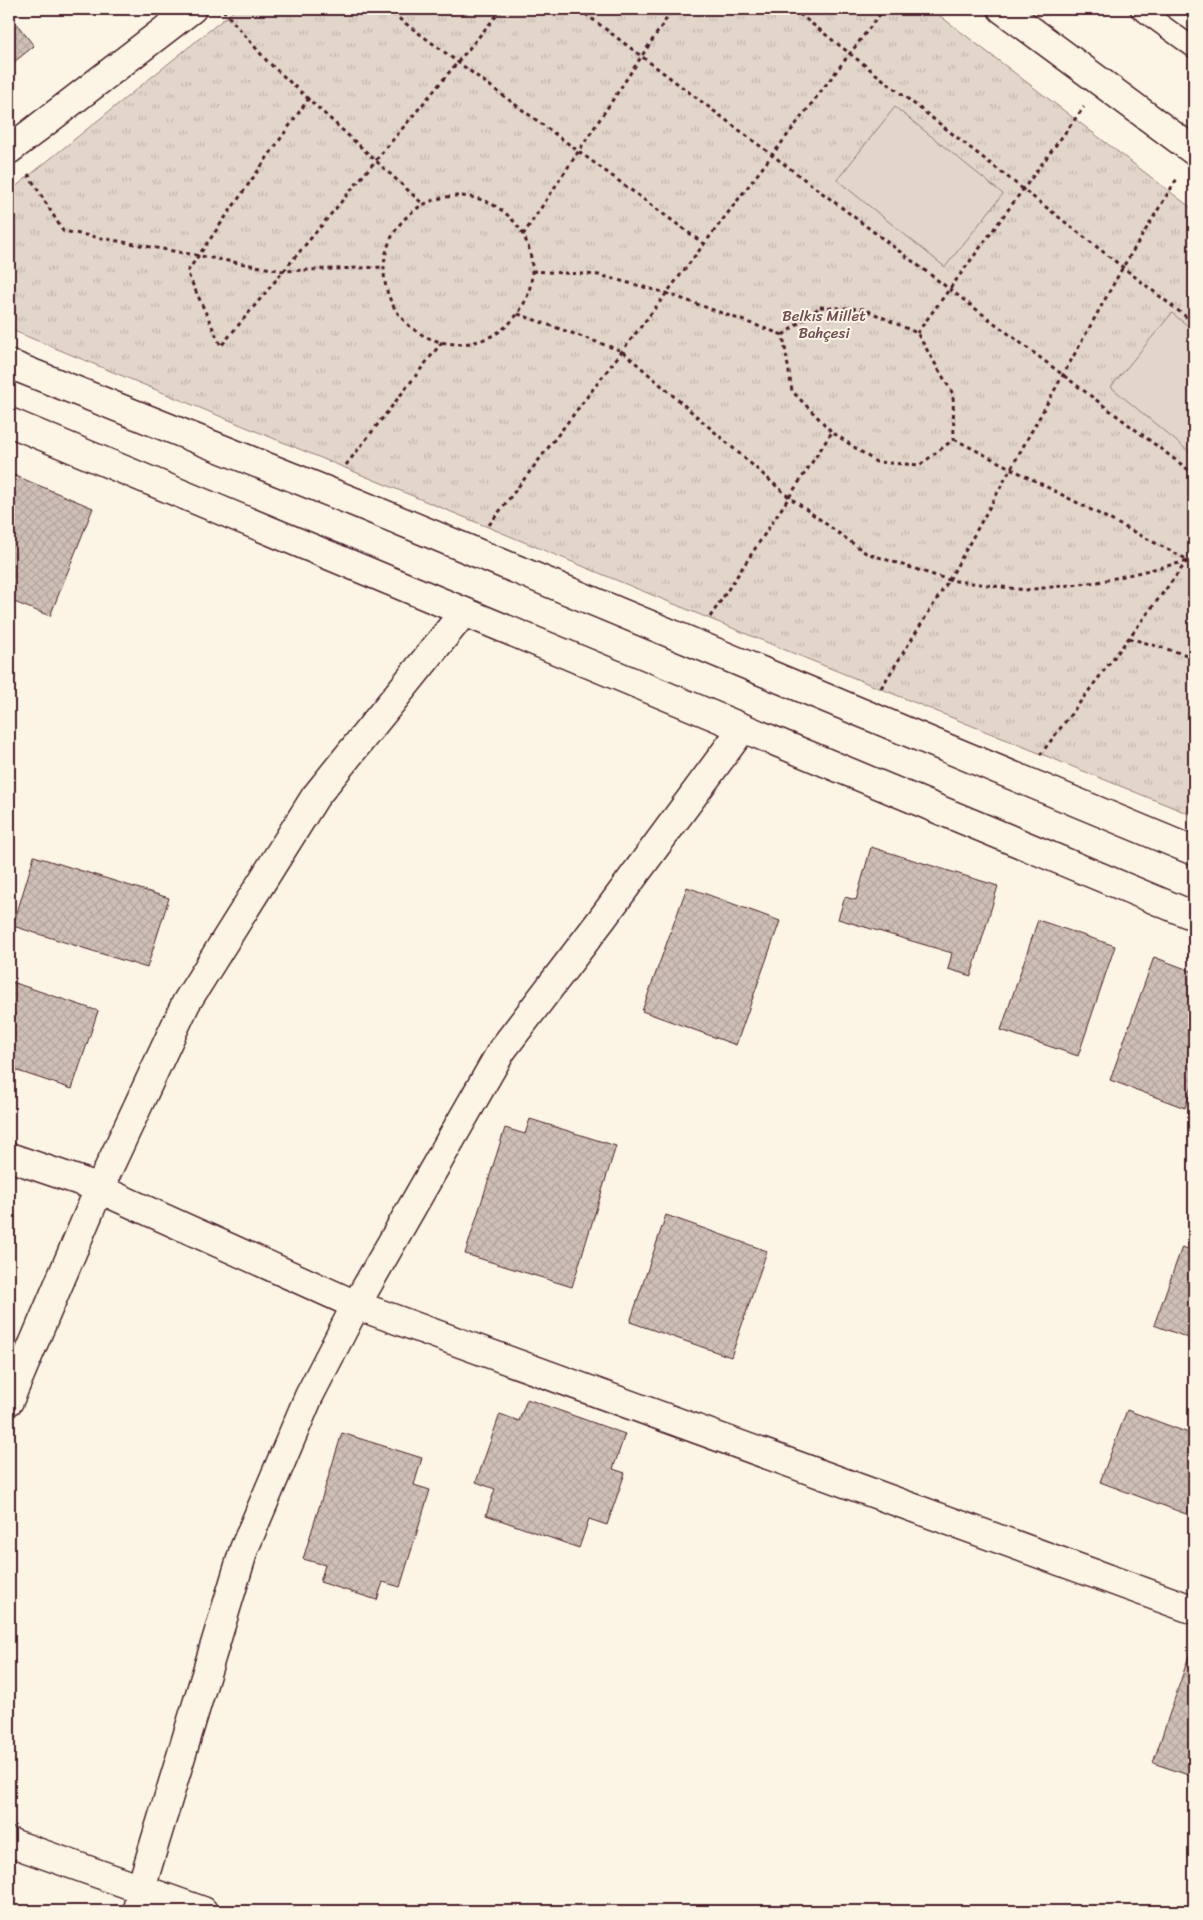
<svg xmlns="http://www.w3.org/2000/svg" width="1203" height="1920" font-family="Sriracha,sans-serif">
<defs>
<pattern id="park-tufts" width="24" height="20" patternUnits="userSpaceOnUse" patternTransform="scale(1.25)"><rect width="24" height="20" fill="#e2d5ca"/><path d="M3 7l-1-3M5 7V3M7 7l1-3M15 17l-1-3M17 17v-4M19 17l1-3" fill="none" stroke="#c3b6ae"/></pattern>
<pattern id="building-cross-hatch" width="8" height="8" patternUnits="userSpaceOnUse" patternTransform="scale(1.25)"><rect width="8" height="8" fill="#cfc0b7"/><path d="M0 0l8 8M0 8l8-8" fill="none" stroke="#b3a59e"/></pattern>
</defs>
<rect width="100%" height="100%" fill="#fcf5e5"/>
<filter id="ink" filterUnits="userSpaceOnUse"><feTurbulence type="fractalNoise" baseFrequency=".02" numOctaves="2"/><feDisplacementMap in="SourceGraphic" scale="10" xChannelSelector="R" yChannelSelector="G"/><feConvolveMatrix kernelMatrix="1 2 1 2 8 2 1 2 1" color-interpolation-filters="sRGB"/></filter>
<g filter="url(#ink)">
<path fill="url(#park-tufts)" stroke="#967a7a" d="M 236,9 L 931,9 L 1194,210 L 1194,816 L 778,647 L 9,329 L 9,192 Z"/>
<path fill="#e2d5ca" stroke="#967a7a" d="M 895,107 L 1003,194 L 945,267 L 837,180 Z
M 1172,313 L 1194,331 L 1194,456 L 1111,387 Z"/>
<path fill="url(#building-cross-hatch)" stroke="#4a1f2b" d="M 9,14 L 34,46 L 9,66 Z
M 9,473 L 93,508 L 50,616 L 9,600 Z
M 871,847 L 998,886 L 971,976 L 948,969 L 952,953 L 838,919 L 845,897 L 856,900 Z
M 34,856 L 169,898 L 147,968 L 13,926 Z
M 687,887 L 780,921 L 736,1045 L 642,1011 Z
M 1038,920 L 1115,946 L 1078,1056 L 1001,1030 Z
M 1154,957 L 1194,972 L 1194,1081 L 1185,1108 L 1110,1080 Z
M 9,981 L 98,1011 L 72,1089 L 9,1068 Z
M 530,1119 L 616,1146 L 572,1287 L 465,1254 L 505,1128 L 525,1134 Z
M 666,1215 L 767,1251 L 731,1357 L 630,1322 Z
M 1182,1247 L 1194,1251 L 1194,1340 L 1154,1325 Z
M 527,1399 L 625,1434 L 613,1469 L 625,1473 L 607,1525 L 589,1519 L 579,1548 L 486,1515 L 495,1489 L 476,1482 L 500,1414 L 519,1421 Z
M 1127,1410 L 1194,1435 L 1194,1517 L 1100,1482 Z
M 342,1433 L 422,1458 L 414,1485 L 430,1490 L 400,1587 L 383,1582 L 377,1600 L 320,1582 L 325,1565 L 303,1559 Z
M 1193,1644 L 1194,1645 L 1194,1777 L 1153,1763 Z"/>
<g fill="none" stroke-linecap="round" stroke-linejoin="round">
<defs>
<path id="lane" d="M 1140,9 L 1194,48"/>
<path id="street" d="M 1002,9 L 1194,151
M 9,150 L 192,9
M 9,1157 L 86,1183 L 356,1305 L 1194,1610
M 9,1401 L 99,1189 L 186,1003 L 315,797 L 464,612
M 9,1842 L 203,1911
M 137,1911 L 141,1888 L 244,1549 L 309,1396 L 356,1305 L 502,1050 L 602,919 L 743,728"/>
<path id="secondary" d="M 9,364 L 357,503 L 1194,851
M 9,422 L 1194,916"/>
</defs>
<use href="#lane" stroke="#4a1f2b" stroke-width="22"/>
<use href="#street" stroke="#4a1f2b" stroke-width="31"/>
<use href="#secondary" stroke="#4a1f2b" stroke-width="31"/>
<path stroke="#4a1f2b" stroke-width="3" stroke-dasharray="4 4" stroke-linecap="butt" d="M 386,9 L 704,244
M 579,9 L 1194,474
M 793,9 L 1194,323
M 223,10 L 267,61 L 423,204
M 309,98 L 187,272 L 221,346 L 502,9
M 28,174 L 63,231 L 283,271 L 384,267
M384 270a74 74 0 1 1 148 0a74 74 0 1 1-148 0Z
M 523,235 L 673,9
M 532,271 L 599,275 L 666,293 L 783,335
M 820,307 L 864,309 L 917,333 L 953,394 L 954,439 L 920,465 L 876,462 L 832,432 L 792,391 L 783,335 Z
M 518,314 L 622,351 L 789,497 L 866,553 L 949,580 L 1025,590 L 1098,582 L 1188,561
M 917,333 L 1084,107
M 954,439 L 1194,563
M 346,465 L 442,342
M 489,525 L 884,9
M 710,617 L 832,432
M 1129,638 L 1194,657
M 881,688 L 949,580 L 1123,267 L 1178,177
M 1040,755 L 1194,552"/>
<use href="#lane" stroke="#fcf5e5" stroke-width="19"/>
<use href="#street" stroke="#fcf5e5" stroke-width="28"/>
<use href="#secondary" stroke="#fcf5e5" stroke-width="28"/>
</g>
</g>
<g text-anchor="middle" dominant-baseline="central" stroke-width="4" stroke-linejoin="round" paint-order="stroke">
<g font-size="15" fill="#704c53" stroke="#fcf5e5">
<text x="824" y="316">Belkıs Millet<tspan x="824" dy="17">Bahçesi</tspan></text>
</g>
</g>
<rect width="1203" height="1920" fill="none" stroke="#fcf5e5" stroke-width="30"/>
<rect x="15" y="15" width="1173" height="1890" fill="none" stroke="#4a1f2b" stroke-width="2" filter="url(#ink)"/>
</svg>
